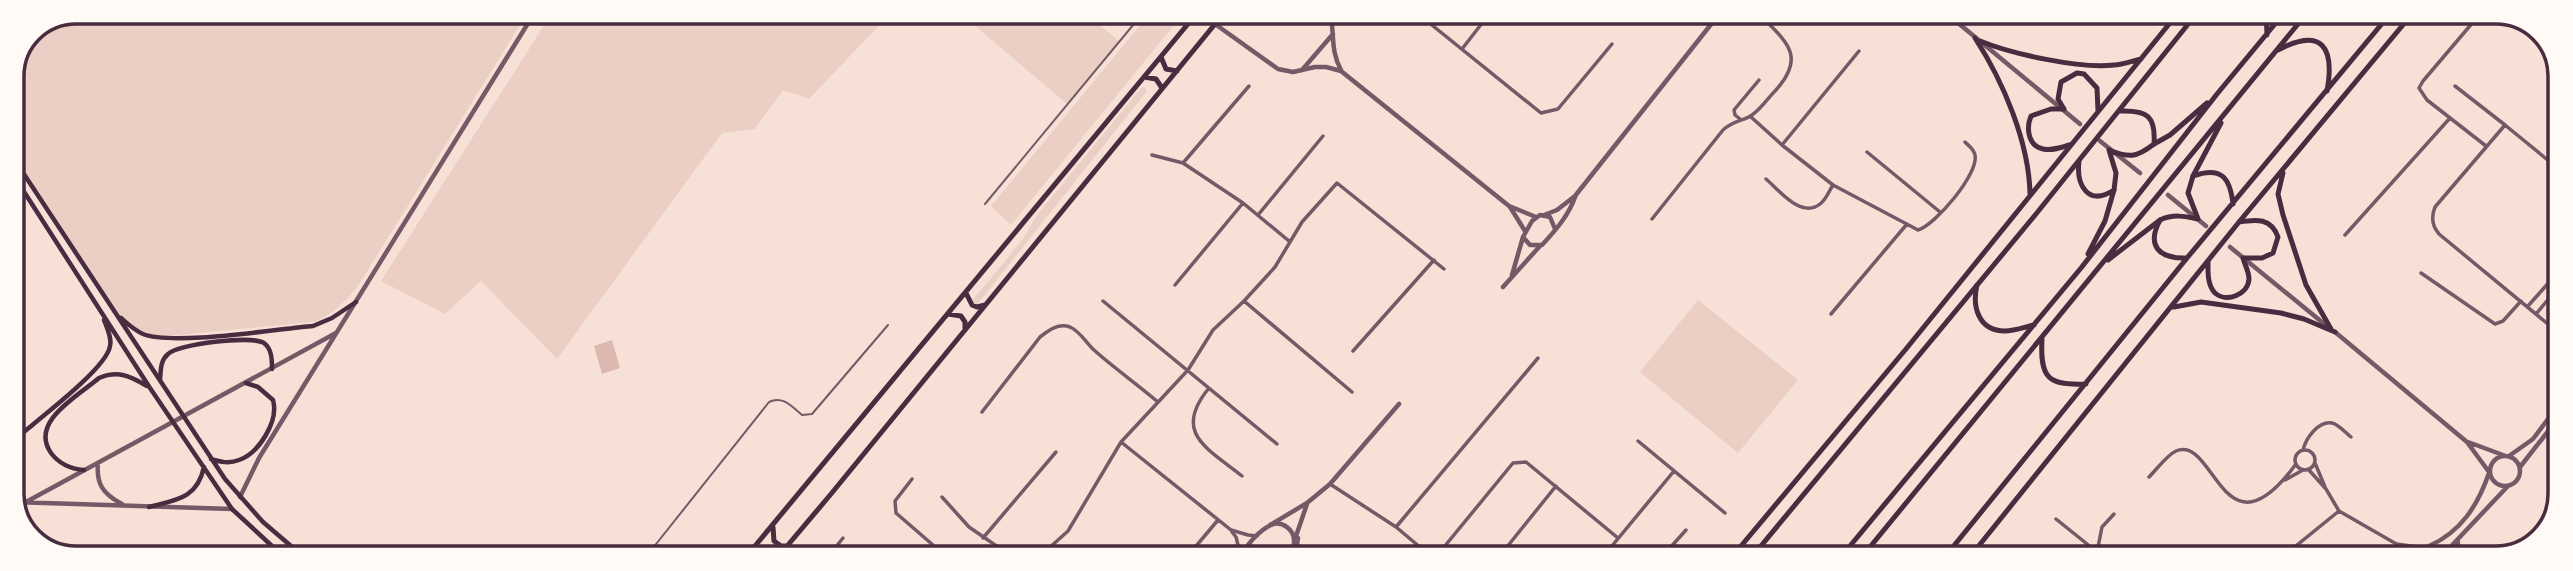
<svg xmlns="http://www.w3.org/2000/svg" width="2573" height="571" font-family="Cabin,sans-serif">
<rect width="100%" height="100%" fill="#f7e1d7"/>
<path fill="#ebcfc5" d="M 77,12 L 528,12 L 358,286 C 345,302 333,315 313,322 L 160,337 L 131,327 L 115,312 L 12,160 L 12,76 L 31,31 Z
M 552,13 L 891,13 L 809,99 L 783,90 L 755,129 L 722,133 L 557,359 L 481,281 L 445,314 L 381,281 Z
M 960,13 L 1085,13 L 1119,41 L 1067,104 Z
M 1150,13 L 1184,13 L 1011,225 L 991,206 Z
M 1144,87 L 1147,91 L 976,306 L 971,302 L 1023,239 L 1037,215 L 1141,88 Z
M 1698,300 L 1798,380 L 1738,453 L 1640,372 Z"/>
<path fill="#dcb8b0" d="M 612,340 L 620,368 L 602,374 L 594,346 Z"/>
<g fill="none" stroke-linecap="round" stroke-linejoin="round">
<path stroke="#755966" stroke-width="2" d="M 45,33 L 51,23
M 985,204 L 1143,13
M 645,558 L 769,402 C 783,395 792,407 802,415 L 812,414 L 888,325"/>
<path stroke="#755966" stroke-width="3.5" d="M 1417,13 L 1541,113 L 1558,109 L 1612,44
M 2480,14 L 2423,81 L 2419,88 L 2427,100 L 2486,146
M 1462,49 L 1490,13
M 2455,86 L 2505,125 L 2435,207 C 2431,217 2432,226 2439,234 L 2560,334
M 1751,117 L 1782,145 L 1833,185 L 1918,230 C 1935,225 1979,174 1975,155 C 1974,149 1969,146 1965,142
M 1740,119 L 1735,115 L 1734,110 L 1759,80
M 2505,125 L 2560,170
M 1782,145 L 1859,51
M 1867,152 L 1940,212
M 1152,155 L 1183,163 L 1243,203 L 1289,241
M 1183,163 L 1249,86
M 1766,179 C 1779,190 1801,219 1820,204 C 1826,200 1829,191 1833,185
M 1258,215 L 1323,136
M 1652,219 L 1723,130 C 1734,120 1744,121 1752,115 C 1761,109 1768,98 1775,91 C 1808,55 1785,41 1758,13
M 2345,235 L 2450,118
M 2421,273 L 2495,324 L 2503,321 L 2521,301
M 1175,285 L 1243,203
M 1103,301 L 1277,444
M 1244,301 L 1352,392
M 2528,306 L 2560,270
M 1831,314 L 1907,224
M 2536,314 L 2560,285
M 1353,351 L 1434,260
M 1209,388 C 1172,433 1207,448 1242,476
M 982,412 L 1040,337 C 1049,330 1058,323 1070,327 C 1080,331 1086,343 1094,350 C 1114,368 1137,384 1158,402
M 1638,441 L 1725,513
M 1121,442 L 1231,530 L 1248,535 L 1257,536
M2295 460a10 10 0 1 1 20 0a10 10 0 1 1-20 0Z
M 2303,450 C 2306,438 2318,421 2332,423 C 2338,424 2346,433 2351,437
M 2315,463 L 2325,487
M 2308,469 L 2326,489 L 2339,511
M 2149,477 C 2157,469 2167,455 2176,451 C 2215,434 2223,564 2296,464
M 912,479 L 895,501 L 896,513 L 948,558
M 2285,480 L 2303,470
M 1330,484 L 1396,527 L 1433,558
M 942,497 L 969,527 L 1014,558
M 2056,519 L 2097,552
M 1396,527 L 1538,358
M 1232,532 L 1236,537 L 1240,553
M 983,538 L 1056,452
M 2397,544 L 2424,548
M 827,558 L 843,538
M 1038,558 L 1068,531 L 1121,442 L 1188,370 L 1213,330 L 1244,301 L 1275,267 L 1302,222 L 1337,183 L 1444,269
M 1186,558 L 1218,520
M 1435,558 L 1513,463 L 1526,462 L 1618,538
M 1498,558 L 1556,486
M 1602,558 L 1674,471
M 1661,558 L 1686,530
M 2106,559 L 2097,552 L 2102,527 L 2114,514
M 2280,559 L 2339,511 L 2419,557"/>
<path stroke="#755966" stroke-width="4.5" d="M 1330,13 C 1335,34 1330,50 1341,70
M 1946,13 L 2080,124
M 1215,24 L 1278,69 L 1293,72 L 1315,67 L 1326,67 L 1341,71 L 1509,206 L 1536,217
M 1302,70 L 1333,34
M 2100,141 L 2140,173
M 2168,195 L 2206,226
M 1510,207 L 1525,231
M 1544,215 L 1557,210 L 1575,196 L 1720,13
M 1555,229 L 1550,217 L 1540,215 L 1532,221 L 1523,237 L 1530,245 L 1542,245 C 1555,231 1569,215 1575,197
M 2230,247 L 2328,327
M 1512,275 L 1523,237
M 1503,287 L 1540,246
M 2335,332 L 2467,442 L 2489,472
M 2468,442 L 2503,455
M2490 471a15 15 0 1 1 30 0a15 15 0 1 1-30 0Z
M 2509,456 L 2533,439 L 2560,403
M 98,463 C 96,484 103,494 122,504
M 2520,467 L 2560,416
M 240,497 L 259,458 L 535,12
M 13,502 L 232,509
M 26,502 L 336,333
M 1270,525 L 1307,503 L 1330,484 L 1399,404
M 1295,539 L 1307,504
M 2399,546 L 2406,559
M 2429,546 C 2461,532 2478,505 2489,473
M 2441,557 L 2507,487
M 1239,558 C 1246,546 1258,531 1271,525 C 1282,520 1295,530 1294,542 C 1294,547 1291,553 1289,558
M 1295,558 L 1298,538
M 2419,559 L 2420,552 L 2429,546 L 2439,551 L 2441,558
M 2456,559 L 2458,542"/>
<path stroke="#4a2c40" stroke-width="4.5" d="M 12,156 L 225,479 L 263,522 L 305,558
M 12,173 L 150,388 L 232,509 L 285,558
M 121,318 C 128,324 134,330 143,334 C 173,346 276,329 313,326 L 332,318 L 356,302
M 160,380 C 161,370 160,361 168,354 C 178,344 252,335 264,343 C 272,349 272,360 272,369
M 13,441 C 32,424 107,369 110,346 C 112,338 107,328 104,320
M 211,459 C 221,462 229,464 239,460 C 259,453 279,421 273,400 L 258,387 L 246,383
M 84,470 C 71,469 60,465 51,453 C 29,422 78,396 99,378 C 118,370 130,376 147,386
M 149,507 C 176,500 197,499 204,467"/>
<path stroke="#4a2c40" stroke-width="5" d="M 1975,38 C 2003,81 2029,142 2030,194
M 1980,41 C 2012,54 2080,69 2114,65 C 2123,65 2132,61 2141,59
M 1161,57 L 1166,69 L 1177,71
M 1144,77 L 1156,79 L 1162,88
M 2064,109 L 2051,109 L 2031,116 C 2026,128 2028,146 2043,149 C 2053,151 2063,147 2072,144
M 2064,109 L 2058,99 L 2061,82 L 2077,73 L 2084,74 L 2097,88 L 2098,111
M 2109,150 C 2129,158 2136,158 2154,144 C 2156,116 2147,110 2120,111
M 2079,161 C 2076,185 2088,207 2114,190 L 2116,173 L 2109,150
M 2283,173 L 2278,194 L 2283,215 L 2306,285 L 2331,329
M 2198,219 L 2188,193 L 2193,176 C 2221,166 2230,177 2233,204
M 2187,258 C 2159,259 2146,246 2160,220 C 2173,214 2184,216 2198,219
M 2208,261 C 2208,271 2207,285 2215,293 C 2226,303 2248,295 2249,279 C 2249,272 2245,265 2243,258 L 2262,258 L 2273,253 L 2278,237 C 2271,218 2257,219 2239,222
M 966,293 L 972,305 L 977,307 L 985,305
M 2174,307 L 2201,302 L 2281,313 L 2304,319 L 2335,332
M 948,314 L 961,316 L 965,322 L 965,330
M 773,527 L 774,541 L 781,546 L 787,546
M 752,550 L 763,551 L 770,558
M 745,558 L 1197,13
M 777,558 L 831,494 L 1224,13
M 1731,558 L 1906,349 L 2178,13
M 1751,558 L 2036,214 L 2197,13
M 1944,558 L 2187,258 L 2390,14
M 1969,558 L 2239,222 L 2412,14"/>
<path stroke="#4a2c40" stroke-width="5" d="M 2266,13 L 2267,35
M 2278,50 C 2322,27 2335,47 2327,91
M 2154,144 L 2170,135 L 2207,103
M 2193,176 L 2221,123
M 2088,254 L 2105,221 L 2114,190
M 2108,260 L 2160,220
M 1977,285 C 1972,306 1978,331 2005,331 C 2014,331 2025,327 2034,325
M 2042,339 C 2040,377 2047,386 2086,384
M 1840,558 L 2081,268 L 2217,94 L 2284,13
M 1861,558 L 2307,13"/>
</g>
<path d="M0 0H2573V571H0ZM76 24H2496A52 52 0 0 1 2548 76V494A52 52 0 0 1 2496 546H76A52 52 0 0 1 24 494V76A52 52 0 0 1 76 24Z" fill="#fffaf5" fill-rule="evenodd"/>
<path fill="none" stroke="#4a2c40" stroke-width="3.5" d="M76 24H2496A52 52 0 0 1 2548 76V494A52 52 0 0 1 2496 546H76A52 52 0 0 1 24 494V76A52 52 0 0 1 76 24Z"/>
</svg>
